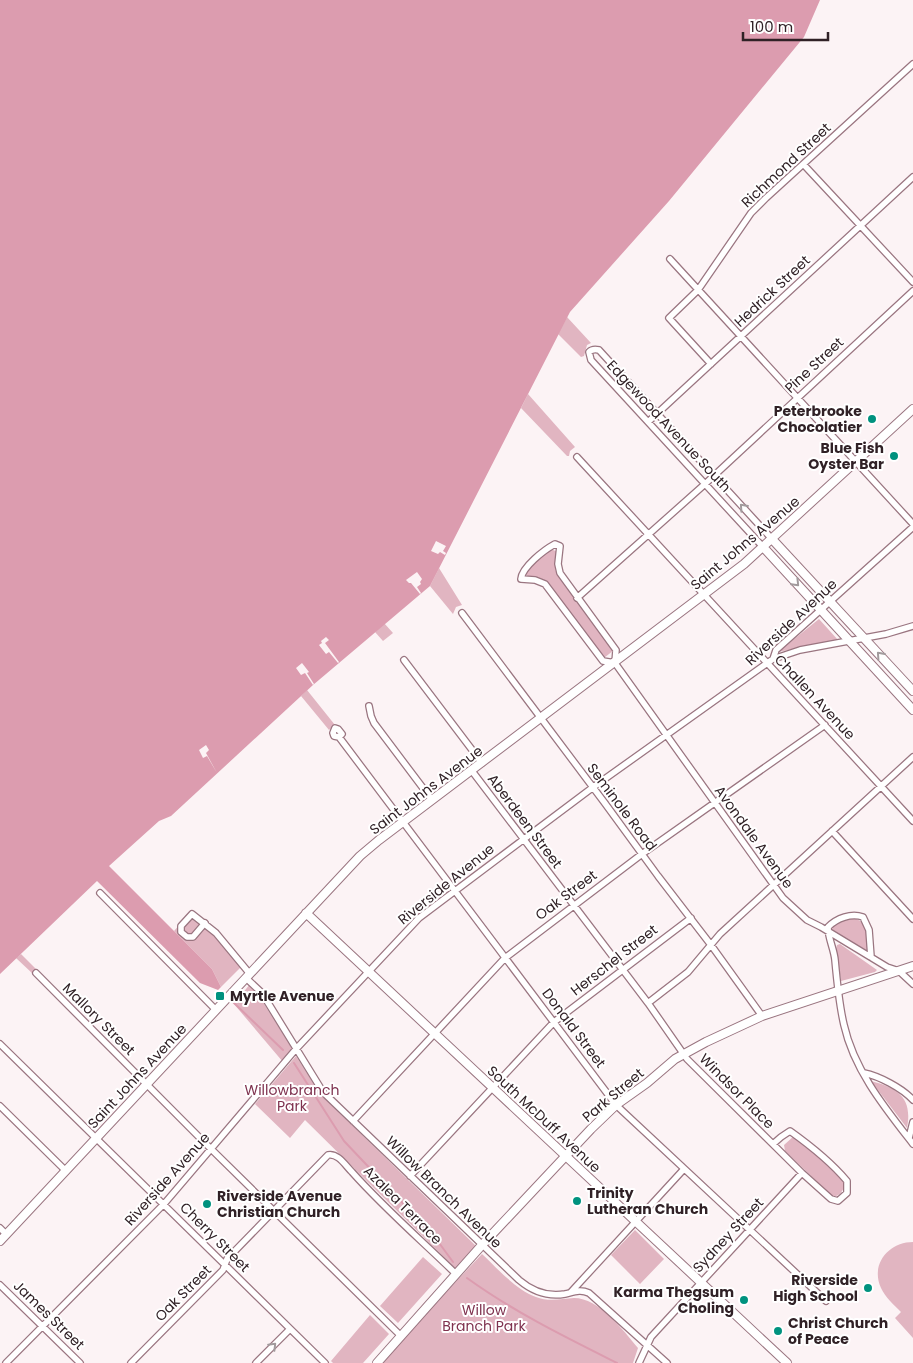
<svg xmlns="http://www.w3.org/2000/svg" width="913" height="1363" font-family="Poppins,sans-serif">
<rect width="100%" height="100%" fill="#fcf3f5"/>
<path fill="#e1b5c1" d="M 567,317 L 591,343 L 587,345 L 584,356 L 581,357 L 558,334 Z
M 528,394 L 575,447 L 570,451 L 569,456 L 567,456 L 521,408 Z
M 550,549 L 556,551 C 558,557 554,564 556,572 L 614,650 L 604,658 L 546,581 L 528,577 L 526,574 L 526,570 Z
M 439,568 L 462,605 L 456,607 L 453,614 L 430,586 Z
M 819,619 L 838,640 L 778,652 Z
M 384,623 L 393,633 L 383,641 L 375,632 Z
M 307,690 L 335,725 L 329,730 L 301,696 Z
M 189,914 L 219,940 L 241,967 L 221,987 L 212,969 L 174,931 Z
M 850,918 C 869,919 866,935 868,951 L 832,931 L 833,926 Z
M 840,944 L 877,970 L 875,972 L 841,981 L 836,949 L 837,945 Z
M 21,954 L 37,970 L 33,974 L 16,958 Z
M 250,984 L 259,996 L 293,1050 L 283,1062 L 234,1004 Z
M 296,1056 L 321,1095 L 477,1247 L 457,1270 L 305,1120 L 290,1138 L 255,1104 Z
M 871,1081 C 897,1088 913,1097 907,1128 Z
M 794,1136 L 799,1138 L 845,1183 C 844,1190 839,1198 832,1196 L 785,1151 L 784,1145 Z
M 635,1230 L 664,1259 L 640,1284 L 611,1255 Z
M 913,1242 L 913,1338 L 895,1318 L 901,1312 C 894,1305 885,1297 881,1288 C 870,1264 889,1242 913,1242 Z
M 482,1254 C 498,1269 515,1289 536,1297 C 548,1302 561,1299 574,1298 C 599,1298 623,1330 638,1348 L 633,1363 L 379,1363 Z
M 423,1257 L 442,1274 L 398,1323 L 380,1306 Z
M 370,1315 L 389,1334 L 363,1363 L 333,1363 L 331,1361 Z"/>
<path fill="#dc9caf" d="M 0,0 L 820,0 L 804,37 L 669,201 L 570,312 L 430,586 L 313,685 L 171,816 L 159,821 L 109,866 L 212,969 L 221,987 L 218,990 L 200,983 L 97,881 L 0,974 Z"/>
<path fill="#fcf3f5" d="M 436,541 L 446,546 L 443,551 L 446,553 L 445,555 L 440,552 L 438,554 L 431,551 Z
M 417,572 L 422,579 L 420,582 L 421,584 L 417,587 L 421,593 L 420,594 L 411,583 L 409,583 L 406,580 Z
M 326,637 L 329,640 L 325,643 L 339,662 L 338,663 L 329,652 L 326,654 L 319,645 L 322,643 L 321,641 Z
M 302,663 L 309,672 L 307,673 L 314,684 L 313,685 L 305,673 L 301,675 L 296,668 Z
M 206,745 L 209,750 L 206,753 L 217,773 L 207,756 L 203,758 L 199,750 Z"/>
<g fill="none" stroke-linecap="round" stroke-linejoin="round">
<path stroke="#dc9caf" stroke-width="2" d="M 233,1002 L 283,1050
M 294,1063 L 344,1141 L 434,1236 L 453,1262
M 467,1278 C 514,1312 565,1337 617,1363"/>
<defs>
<path id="street" d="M 804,165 L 913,282
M 670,259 L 913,524
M 711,364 L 669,318 L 698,290 L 751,213 L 766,198 L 913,64
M 648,422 L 913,177
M 577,457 L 913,821
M 555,544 L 560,546 L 558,564 L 560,573 L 616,650 L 615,663 L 603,661 L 545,584 L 535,580 L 521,579 C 522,567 544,550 555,544 Z
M 763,547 L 591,360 L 589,352 C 592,349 595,349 599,350 L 772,539
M 577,598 L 705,484 L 913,291
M 462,613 L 604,802 L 658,876 L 711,945 L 762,1016
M 773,659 L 800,650 L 886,634 L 913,626
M 404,660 L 482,763
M 615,663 L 783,898 L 807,920 L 821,927 L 887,967 L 899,971 L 913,984
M 369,706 L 371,716 L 374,723 L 432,800
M 339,737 L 342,734 L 338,729 L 335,728 L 333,733 L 334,736 L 339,737 L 616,1105 L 826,1301
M 472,771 L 648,1003 L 687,1059 L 802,1173 L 831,1199 L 838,1201 L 847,1193 L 847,1181 C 831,1162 811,1146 790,1131 L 781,1137 L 773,1144
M 832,831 L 913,919
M 100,893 L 216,1010
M 205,923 L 193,937 L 187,937 L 181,932 L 181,926 L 192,914 L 216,933 L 250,974
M 871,957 L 869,930 L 863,917 C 851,913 837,918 828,927 C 828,938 834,949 835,960 C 837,982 839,1004 844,1025 C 854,1070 885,1108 913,1144
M 36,973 L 205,1143 L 401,1336
M 246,978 L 262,993 L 323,1092 L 519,1280 C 532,1291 548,1297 565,1294 C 574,1292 580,1289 589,1293 L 667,1363
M 648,1003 L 688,972 L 720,934 L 913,757
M 0,1044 L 325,1363
M 864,1073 C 879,1076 902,1088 913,1100
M 0,1106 L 65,1170
M 353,1121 L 505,958 L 642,854 L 825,725
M 909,1138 L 913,1122
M 410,1176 L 554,1022 L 691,918
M 0,1228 L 6,1234
M 0,1285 L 80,1363
M 571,1292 L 684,1169
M 6,1363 L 164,1204 L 296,1049 L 419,918 L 592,788 L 773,659 L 776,650 L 913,527
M 131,1363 L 223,1270 L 227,1259 L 328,1155 C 338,1153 345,1165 352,1172 C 384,1208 421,1240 456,1274
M 256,1363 L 290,1329
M 639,1363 L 651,1337 L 802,1173"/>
<path id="secondary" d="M 772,539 L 913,691
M 763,547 L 913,710
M 306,913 L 787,1363
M 0,1241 L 360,856 L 379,840 L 744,564 L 913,409
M 377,1363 L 482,1245 L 591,1129 L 616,1105 L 647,1083 L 675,1059 L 706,1042 L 762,1016 L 913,966"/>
</defs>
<use href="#street" stroke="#9a7580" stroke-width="8"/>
<use href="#secondary" stroke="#9a7580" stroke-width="10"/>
<use href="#street" stroke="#fff" stroke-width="5.5"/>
<use href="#secondary" stroke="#fff" stroke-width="8"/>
</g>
<defs><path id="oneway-chevron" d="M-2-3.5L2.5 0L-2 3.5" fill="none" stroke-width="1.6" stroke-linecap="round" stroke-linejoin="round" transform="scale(1.25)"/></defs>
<g stroke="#a29b9d">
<use href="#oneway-chevron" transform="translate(743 507) rotate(-132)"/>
<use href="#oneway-chevron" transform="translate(796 583) rotate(46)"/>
<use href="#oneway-chevron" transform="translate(880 655) rotate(-132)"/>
<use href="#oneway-chevron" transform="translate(273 1346) rotate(-45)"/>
</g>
<g fill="#00927f" stroke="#fff" stroke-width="2">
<circle cx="872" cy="419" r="5"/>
<circle cx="894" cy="456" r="5"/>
<rect x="215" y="991" width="10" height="10" rx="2.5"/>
<circle cx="577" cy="1201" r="5"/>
<circle cx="207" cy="1204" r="5"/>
<circle cx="868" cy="1288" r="5"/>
<circle cx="744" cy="1300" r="5"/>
<circle cx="778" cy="1331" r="5"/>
</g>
<g text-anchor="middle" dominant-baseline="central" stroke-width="4" stroke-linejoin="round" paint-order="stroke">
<g font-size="14" fill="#302126" stroke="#fff">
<text transform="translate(786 165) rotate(-43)">Richmond Street</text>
<text transform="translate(772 291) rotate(-43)">Hedrick Street</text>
<text transform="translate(814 365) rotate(-43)">Pine Street</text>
<text transform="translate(669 426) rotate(47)">Edgewood Avenue South</text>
<text transform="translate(745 543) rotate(-40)">Saint Johns Avenue</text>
<text transform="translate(791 622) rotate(-43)">Riverside Avenue</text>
<text transform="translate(815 697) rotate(47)">Challen Avenue</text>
<text transform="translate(426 790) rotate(-37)">Saint Johns Avenue</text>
<text transform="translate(622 807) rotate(53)">Seminole Road</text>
<text transform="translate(525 821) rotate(53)">Aberdeen Street</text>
<text transform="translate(754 837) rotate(54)">Avondale Avenue</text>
<text transform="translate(446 884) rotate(-39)">Riverside Avenue</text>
<text transform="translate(566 895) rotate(-37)">Oak Street</text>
<text transform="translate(614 960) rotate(-38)">Herschel Street</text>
<text transform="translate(99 1019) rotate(45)">Mallory Street</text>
<text transform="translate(574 1028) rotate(53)">Donald Street</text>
<text transform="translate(137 1076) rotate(-47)">Saint Johns Avenue</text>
<text transform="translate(737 1091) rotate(45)">Windsor Place</text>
<text transform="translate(613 1095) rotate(-40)">Park Street</text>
<text transform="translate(544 1119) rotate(43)">South McDuff Avenue</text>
<text transform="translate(167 1179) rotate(-48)">Riverside Avenue</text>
<text transform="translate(444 1192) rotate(44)">Willow Branch Avenue</text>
<text transform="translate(403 1205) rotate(45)">Azalea Terrace</text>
<text transform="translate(728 1235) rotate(-47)">Sydney Street</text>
<text transform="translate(215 1237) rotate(45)">Cherry Street</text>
<text transform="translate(183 1293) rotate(-45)">Oak Street</text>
<text transform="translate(49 1315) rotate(44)">James Street</text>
</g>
<g font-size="14" font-weight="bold" fill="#302126" stroke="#fff" text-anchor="end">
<text x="862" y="411">Peterbrooke<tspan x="862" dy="16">Chocolatier</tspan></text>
<text x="884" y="448">Blue Fish<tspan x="884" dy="16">Oyster Bar</tspan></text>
<text x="230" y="996" text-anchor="start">Myrtle Avenue</text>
<text x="587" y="1193" text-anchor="start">Trinity<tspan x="587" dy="16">Lutheran Church</tspan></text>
<text x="217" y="1196" text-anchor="start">Riverside Avenue<tspan x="217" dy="16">Christian Church</tspan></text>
<text x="858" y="1280">Riverside<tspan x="858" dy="16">High School</tspan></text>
<text x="734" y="1292">Karma Thegsum<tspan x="734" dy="16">Choling</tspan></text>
<text x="788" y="1323" text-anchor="start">Christ Church<tspan x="788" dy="16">of Peace</tspan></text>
</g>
<g font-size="14" fill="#7f324f" stroke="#fff">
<text x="292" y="1090">Willowbranch<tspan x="292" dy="16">Park</tspan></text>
<text x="484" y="1310">Willow<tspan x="484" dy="16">Branch Park</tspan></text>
</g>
</g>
<path d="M743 32v8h85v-8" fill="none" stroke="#302126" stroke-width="2.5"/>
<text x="750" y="32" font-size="15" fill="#302126" stroke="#ffffff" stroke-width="4" paint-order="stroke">100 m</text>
</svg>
